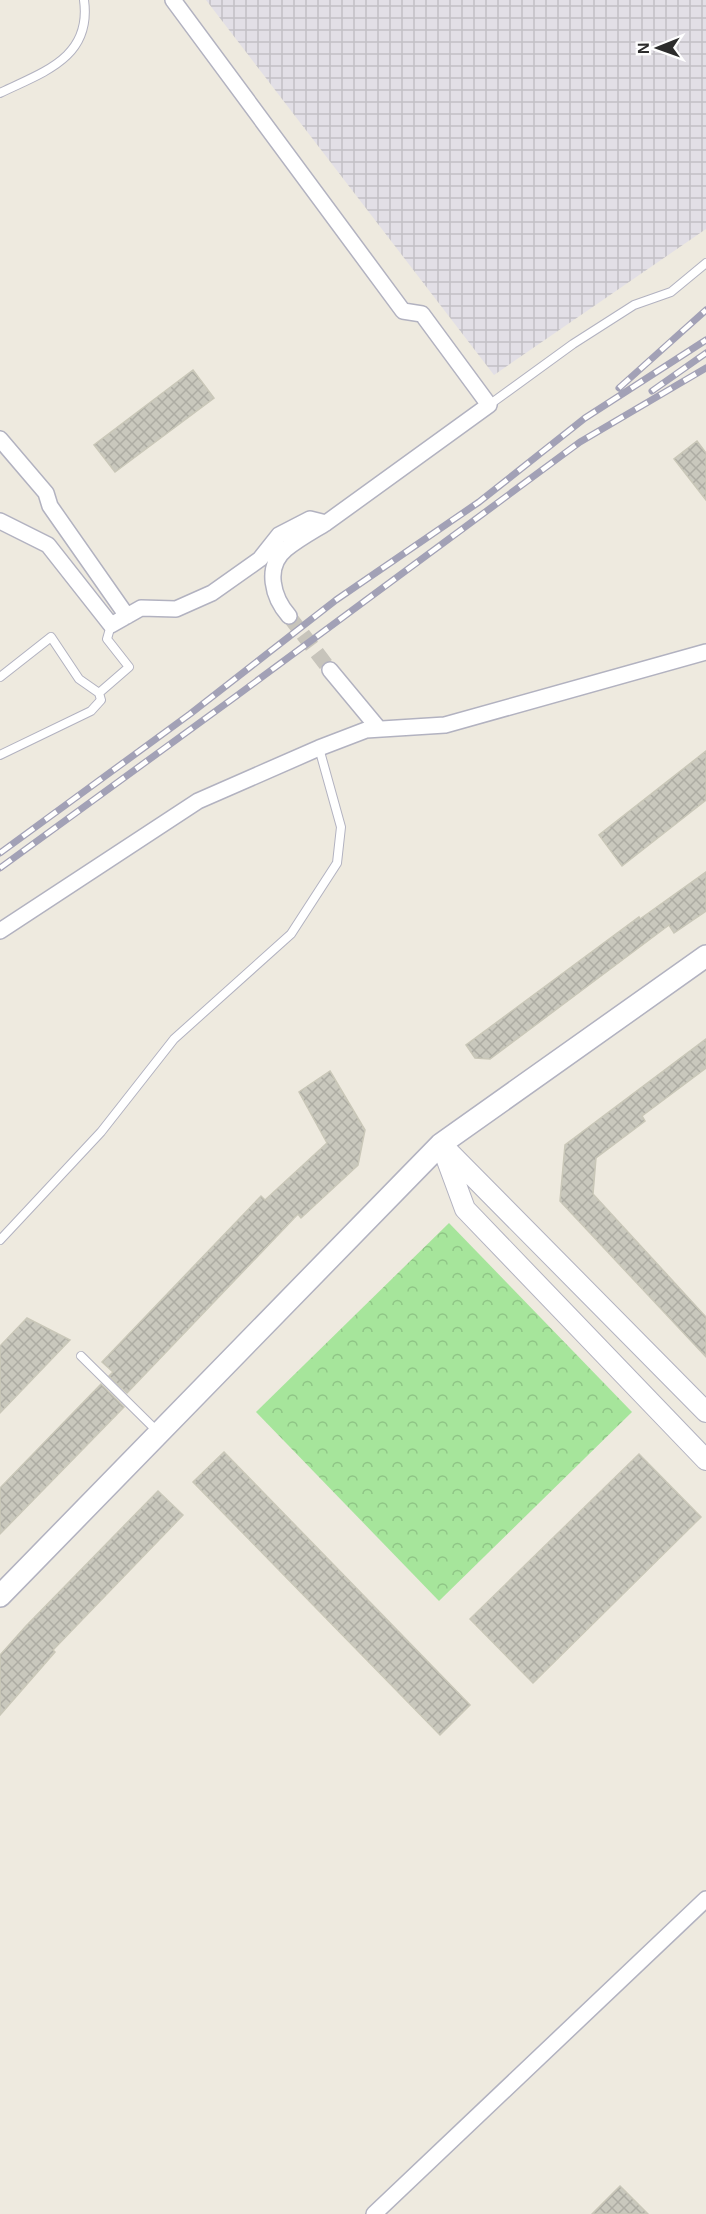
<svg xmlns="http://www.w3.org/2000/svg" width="706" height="2214" font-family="Arial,sans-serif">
<defs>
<pattern id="industrial-grid" width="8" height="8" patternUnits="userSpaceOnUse" patternTransform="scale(1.5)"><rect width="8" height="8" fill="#e2dfe6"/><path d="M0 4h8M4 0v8" fill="none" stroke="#c2c0c5"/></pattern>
<pattern id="park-crowns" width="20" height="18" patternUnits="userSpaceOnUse" patternTransform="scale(1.5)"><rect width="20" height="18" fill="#a6e59b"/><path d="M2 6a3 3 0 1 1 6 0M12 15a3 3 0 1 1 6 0" fill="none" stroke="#8fc586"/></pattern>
<pattern id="building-cross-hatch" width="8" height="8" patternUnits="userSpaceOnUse" patternTransform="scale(1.5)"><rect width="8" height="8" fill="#c9c8bd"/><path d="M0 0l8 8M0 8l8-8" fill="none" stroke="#adaca3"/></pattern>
</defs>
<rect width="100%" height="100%" fill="#eeeadf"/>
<path fill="url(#industrial-grid)" d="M 206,0 L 706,0 L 706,229 L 494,375 Z"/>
<path fill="url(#park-crowns)" d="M 449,1223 L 632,1412 L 439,1601 L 256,1412 Z"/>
<path fill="url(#building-cross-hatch)" stroke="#c9c7b8" stroke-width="1.5" d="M 193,370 L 214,398 L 115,472 L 94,445 Z
M 697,441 L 706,453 L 706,500 L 674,459 Z
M 706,751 L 706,800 L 622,866 L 599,835 Z
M 706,872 L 706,911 L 674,933 L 669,925 L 490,1059 L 475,1058 L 466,1045 L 639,917 L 640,919 Z
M 706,1039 L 706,1068 L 642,1116 L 645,1121 L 596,1158 L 593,1194 L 706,1317 L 706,1357 L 560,1201 L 565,1145 Z
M 330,1071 L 365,1130 L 358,1165 L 301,1218 L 298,1214 L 127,1393 L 109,1376 L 113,1372 L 102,1362 L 261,1196 L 265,1200 L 327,1143 L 299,1092 Z
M 27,1318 L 70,1340 L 0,1413 L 0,1346 Z
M 101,1384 L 124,1407 L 0,1534 L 0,1488 Z
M 224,1452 L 470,1705 L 440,1735 L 193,1482 Z
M 639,1454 L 701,1517 L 533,1683 L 470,1619 Z
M 158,1491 L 183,1515 L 53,1650 L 55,1652 L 0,1715 L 0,1655 L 26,1626 Z
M 620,2186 L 648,2214 L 592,2214 Z"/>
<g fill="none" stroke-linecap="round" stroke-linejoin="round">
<path stroke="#c7c4bb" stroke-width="15" stroke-dasharray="15 8" stroke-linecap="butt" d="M 289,616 L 330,670"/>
<defs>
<path id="service" d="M 0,93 C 43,72 92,58 84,0
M 489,405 L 573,344 L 634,305 L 671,292 L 706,263
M 0,677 L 51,637 L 79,679 L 99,693 L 129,667 L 107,639 L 111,625
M 0,755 L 91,711 L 101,700 L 99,693
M 0,1240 L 101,1132 L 174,1039 L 291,934 L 337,863 L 341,827 L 319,748
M 81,1356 L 158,1432"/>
<path id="minor" d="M 0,439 L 46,493 L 50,506 L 127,616
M 0,521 L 48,545 L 111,625 L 141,608 L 176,609 L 212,593 L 260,559 L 279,535 L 310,519 L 326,523 L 489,405 L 422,314 L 403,311 L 173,0
M 289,616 C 273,598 264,567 286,549 C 298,539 313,531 326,523
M 330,670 L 379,729
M 0,931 L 198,801 L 319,748 L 366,730 L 445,725 L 706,652
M 374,2214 L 706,1899"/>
<path id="tertiary" d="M 441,1144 L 465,1209 L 706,1460
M 446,1149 L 706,1412"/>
<path id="secondary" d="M 0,1596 L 441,1144 L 706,956"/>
</defs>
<use href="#service" stroke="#b2b2c0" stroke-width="10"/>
<use href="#minor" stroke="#b2b2c0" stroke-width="18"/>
<use href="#tertiary" stroke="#b2b2c0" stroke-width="22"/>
<use href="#secondary" stroke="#b2b2c0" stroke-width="24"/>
<use href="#service" stroke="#fff" stroke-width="8"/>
<use href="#minor" stroke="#fff" stroke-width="15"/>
<use href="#tertiary" stroke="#fff" stroke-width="20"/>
<use href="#secondary" stroke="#fff" stroke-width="21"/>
<defs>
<path id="rail" d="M 619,388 L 706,310
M 652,391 L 706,353
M 0,853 L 190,714 L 336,600 L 479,502 L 585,418 L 706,340
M 0,868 L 235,697 L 580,442 L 706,368"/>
</defs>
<use href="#rail" stroke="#a2a1b6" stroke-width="7"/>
<use href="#rail" stroke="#fff" stroke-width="4.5" stroke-dasharray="14" stroke-linecap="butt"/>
</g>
<g transform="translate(658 48) rotate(269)" stroke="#ffffff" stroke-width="4.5" paint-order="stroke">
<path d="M0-4.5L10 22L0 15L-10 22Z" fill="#2c2c2c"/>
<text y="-9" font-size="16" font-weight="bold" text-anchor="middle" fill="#2c2c2c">N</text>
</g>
</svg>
